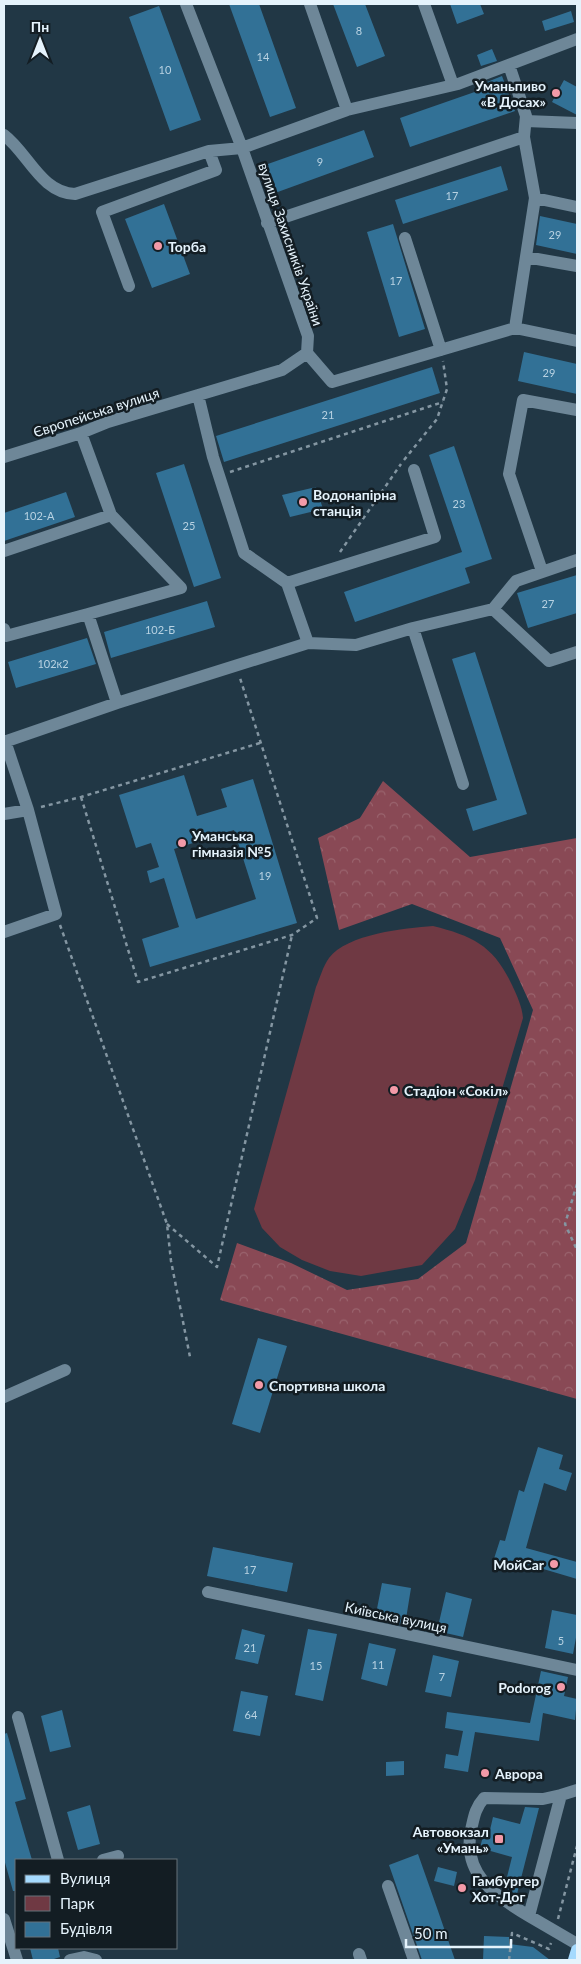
<svg xmlns="http://www.w3.org/2000/svg" width="581" height="1964" font-family="Lato,sans-serif">
<defs>
<pattern id="forest-crowns" width="20" height="18" patternUnits="userSpaceOnUse" patternTransform="scale(1.25)"><rect width="20" height="18" fill="#894955"/><path d="M2 6a3 3 0 1 1 6 0M12 15a3 3 0 1 1 6 0" fill="none" stroke="#9a646e"/></pattern>
</defs>
<rect width="100%" height="100%" fill="#213745"/>
<path fill="url(#forest-crowns)" d="M 383,781 L 470,857 L 577,838 L 577,1399 L 220,1300 L 237,1243 L 291,1263 L 347,1290 L 418,1279 L 466,1243 L 533,1010 L 500,938 L 412,904 L 339,930 L 318,838 L 360,818 Z"/>
<path fill="#6f3943" d="M 433,926 C 473,936 494,946 512,985 C 517,996 522,1006 523,1018 L 475,1180 L 455,1229 L 422,1265 L 361,1276 L 330,1271 L 302,1260 L 280,1247 L 262,1228 L 254,1209 L 316,987 C 320,978 323,966 329,958 C 347,934 405,928 433,926 Z"/>
<path fill="#327196" fill-rule="evenodd" d="M 229,4 L 259,4 L 296,108 L 270,117 Z
M 333,4 L 365,4 L 385,56 L 357,67 Z
M 450,4 L 480,4 L 484,14 L 457,24 Z
M 159,6 L 201,120 L 170,131 L 129,17 Z
M 571,11 L 574,22 L 545,31 L 542,21 Z
M 492,49 L 497,61 L 481,66 L 477,55 Z
M 502,76 L 515,111 L 410,147 L 400,118 L 489,87 L 487,82 Z
M 564,80 L 577,87 L 577,115 L 552,102 Z
M 364,130 L 374,157 L 275,193 L 265,165 Z
M 501,166 L 508,190 L 403,224 L 395,200 Z
M 164,204 L 190,274 L 152,288 L 125,219 Z
M 540,216 L 577,224 L 577,254 L 536,245 Z
M 393,224 L 425,329 L 399,337 L 367,232 Z
M 524,352 L 577,364 L 577,394 L 518,381 Z
M 432,367 L 440,393 L 224,462 L 216,436 Z
M 454,446 L 492,559 L 465,568 L 470,583 L 355,622 L 344,592 L 462,552 L 429,455 Z
M 184,464 L 221,578 L 194,587 L 156,473 Z
M 316,487 L 323,509 L 290,517 L 282,495 Z
M 66,492 L 75,517 L 4,541 L 4,513 Z
M 577,575 L 577,613 L 528,628 L 517,593 Z
M 207,601 L 215,627 L 111,658 L 104,632 Z
M 87,638 L 96,664 L 16,688 L 8,662 Z
M 475,652 L 527,814 L 473,831 L 466,809 L 497,800 L 452,659 Z
M 184,775 L 197,816 L 227,807 L 221,789 L 253,779 L 297,923 L 150,967 L 142,939 L 179,927 L 164,878 L 150,883 L 147,871 L 159,867 L 151,843 L 136,848 L 119,795 ZM 234,830 L 256,899 L 196,919 L 174,849 Z
M 258,1338 L 287,1346 L 260,1433 L 232,1424 Z
M 538,1447 L 563,1455 L 559,1469 L 572,1473 L 566,1491 L 544,1483 L 526,1548 L 577,1562 L 577,1579 L 513,1560 L 510,1570 L 492,1565 L 500,1540 L 505,1541 L 519,1490 L 524,1492 Z
M 213,1547 L 293,1563 L 287,1592 L 207,1576 Z
M 382,1583 L 411,1588 L 405,1625 L 375,1619 Z
M 446,1592 L 472,1599 L 463,1637 L 437,1631 Z
M 552,1610 L 577,1615 L 577,1632 L 573,1654 L 545,1648 Z
M 242,1629 L 265,1635 L 258,1664 L 235,1659 Z
M 308,1629 L 337,1634 L 323,1701 L 295,1695 Z
M 369,1643 L 396,1649 L 387,1686 L 361,1679 Z
M 433,1655 L 459,1661 L 451,1697 L 425,1692 Z
M 541,1671 L 568,1677 L 564,1696 L 577,1699 L 575,1720 L 543,1713 L 539,1741 L 475,1732 L 468,1772 L 444,1768 L 446,1754 L 458,1756 L 463,1731 L 445,1728 L 447,1712 L 530,1723 Z
M 241,1691 L 268,1696 L 260,1736 L 233,1731 Z
M 62,1710 L 71,1747 L 50,1752 L 41,1716 Z
M 7,1733 L 26,1799 L 15,1802 L 32,1860 L 16,1860 L 16,1891 L 13,1891 L 4,1859 L 4,1734 Z
M 404,1761 L 404,1775 L 386,1776 L 386,1762 Z
M 90,1805 L 100,1844 L 78,1850 L 67,1812 Z
M 525,1807 L 539,1808 L 517,1894 L 504,1889 L 512,1857 L 480,1848 L 485,1828 L 490,1830 L 493,1817 L 520,1824 Z
M 418,1854 L 437,1908 L 455,1960 L 422,1960 L 389,1865 Z
M 438,1867 L 457,1872 L 454,1886 L 434,1881 Z
M 484,1936 L 509,1937 L 509,1944 L 533,1947 L 550,1960 L 483,1960 Z
M 30,1948 L 58,1948 L 60,1957 L 51,1960 L 33,1960 Z"/>
<g fill="none" stroke-linecap="round" stroke-linejoin="round">
<path stroke="#8496a2" stroke-width="2.5" stroke-dasharray="4 4" stroke-linecap="butt" d="M 404,460 L 437,419 L 447,389 L 443,361
M 230,472 L 443,402
M 340,552 L 401,464
M 81,797 L 138,982 L 292,935 L 317,918 L 240,678
M 41,807 L 81,797 L 260,743
M 60,925 L 167,1224 L 171,1261 L 190,1357
M 577,1184 L 565,1224 L 577,1250
M 167,1224 L 217,1267 L 292,935
M 558,1919 L 577,1846
M 509,1960 L 512,1933 L 549,1949 L 551,1943"/>
<path stroke="#6e8798" stroke-width="12" d="M 310,4 L 347,110
M 424,4 L 453,85
M 509,65 L 526,116 L 524,137 L 535,198 L 515,328
M 526,121 L 577,123
M 4,135 C 28,153 41,193 75,194 L 209,151 L 242,148 L 347,110 L 458,84 L 577,39
M 535,198 L 577,207
M 267,223 L 524,137
M 405,238 L 441,350
M 526,257 L 577,266
M 129,286 L 102,212 L 216,170 L 209,151
M 307,353 L 332,382 L 515,328 L 577,341
M 198,395 L 213,457 L 244,553 L 287,583 L 308,643
M 4,457 L 81,433 L 108,422 L 282,370 L 307,353 L 308,336 L 242,148 L 186,4
M 4,551 L 111,515 L 81,433
M 542,571 L 509,474 L 523,400 L 577,410
M 287,583 L 435,537 L 414,470
M 493,609 L 549,661 L 577,652
M 88,614 L 181,588 L 111,515
M 413,628 L 463,784
M 4,629 L 6,636 L 88,614 L 117,703
M 4,742 L 117,703 L 308,643 L 356,645 L 413,628 L 493,609 L 516,581 L 577,560
M 4,814 L 28,810
M 4,932 L 56,914 L 28,810 L 5,741
M 4,1397 L 65,1370
M 208,1592 L 577,1670
M 18,1717 L 58,1860
M 577,1790 L 561,1795 L 529,1916 L 577,1944
M 103,1860 L 118,1856
M 388,1886 L 414,1960
M 529,1916 C 495,1896 462,1874 471,1830 C 474,1817 475,1808 484,1798 L 543,1799 L 561,1795
M 4,1919 L 17,1960
M 359,1954 L 361,1960
M 70,1960 L 84,1957 L 96,1960"/>
<path stroke="#a5dafe" stroke-width="12" d="M 574,1960 L 577,1950"/>
</g>
<g fill="#f39aa8" stroke="#131d23" stroke-width="2">
<circle cx="556" cy="93" r="5"/>
<circle cx="158" cy="246" r="5"/>
<circle cx="303" cy="502" r="5"/>
<circle cx="182" cy="843" r="5"/>
<circle cx="394" cy="1090" r="5"/>
<circle cx="259" cy="1385" r="5"/>
<circle cx="554" cy="1564" r="5"/>
<circle cx="561" cy="1687" r="5"/>
<circle cx="485" cy="1773" r="5"/>
<rect x="494" y="1834" width="10" height="10" rx="2.5"/>
<circle cx="462" cy="1888" r="5"/>
</g>
<g text-anchor="middle" dominant-baseline="central" stroke-width="5" stroke-linejoin="round" paint-order="stroke">
<g font-size="11" fill="#b8d2e2">
<text x="359" y="30">8</text>
<text x="263" y="56">14</text>
<text x="165" y="69">10</text>
<text x="320" y="161">9</text>
<text x="452" y="195">17</text>
<text x="555" y="234">29</text>
<text x="396" y="280">17</text>
<text x="549" y="372">29</text>
<text x="328" y="414">21</text>
<text x="459" y="503">23</text>
<text x="39" y="515">102-А</text>
<text x="189" y="525">25</text>
<text x="548" y="603">27</text>
<text x="160" y="629">102-Б</text>
<text x="53" y="663">102к2</text>
<text x="265" y="875">19</text>
<text x="250" y="1569">17</text>
<text x="561" y="1640">5</text>
<text x="250" y="1647">21</text>
<text x="378" y="1664">11</text>
<text x="316" y="1665">15</text>
<text x="442" y="1676">7</text>
<text x="251" y="1714">64</text>
</g>
<g font-size="14" font-weight="bold" fill="#e5f3fc" stroke="#131d23" text-anchor="start">
<text x="546" y="85" text-anchor="end">Уманьпиво<tspan x="546" dy="16">«В Досах»</tspan></text>
<text x="168" y="246">Торба</text>
<text x="313" y="494">Водонапірна<tspan x="313" dy="16">станція</tspan></text>
<text x="192" y="835">Уманська<tspan x="192" dy="16">гімназія №5</tspan></text>
<text x="404" y="1090">Стадіон «Сокіл»</text>
<text x="269" y="1385">Спортивна школа</text>
<text x="544" y="1564" text-anchor="end">МойCar</text>
<text x="551" y="1687" text-anchor="end">Podorog</text>
<text x="495" y="1773">Аврора</text>
<text x="489" y="1831" text-anchor="end">Автовокзал<tspan x="489" dy="16">«Умань»</tspan></text>
<text x="472" y="1880">Гамбургер<tspan x="472" dy="16">Хот-Дог</tspan></text>
</g>
<g font-size="14" fill="#e5f3fc" stroke="#131d23">
<text transform="translate(291 244) rotate(71)">вулиця Захисників України</text>
<text transform="translate(96 412) rotate(-18)">Європейська вулиця</text>
<text transform="translate(396 1617) rotate(12)">Київська вулиця</text>
</g>
</g>
<rect width="581" height="1964" fill="none" stroke="#e5f3fc" stroke-width="10"/>
<rect x="15" y="1859" width="162" height="90" fill="#131d23" stroke="#67737a"/>
<rect x="25" y="1875" width="25" height="8" fill="#a5dafe" stroke="#67737a"/>
<text x="60" y="1884" font-size="15" fill="#e5f3fc">Вулиця</text>
<rect x="25" y="1896" width="25" height="15" fill="#6f3943" stroke="#67737a"/>
<text x="60" y="1909" font-size="15" fill="#e5f3fc">Парк</text>
<rect x="25" y="1922" width="25" height="15" fill="#327196" stroke="#67737a"/>
<text x="60" y="1934" font-size="15" fill="#e5f3fc">Будівля</text>
<g transform="translate(40 40)" stroke="#131d23" stroke-width="4" paint-order="stroke">
<path d="M0-4L9 19L0 12L-9 19Z" fill="#e5f3fc"/>
<text y="-8" font-size="14" font-weight="bold" text-anchor="middle" fill="#e5f3fc">Пн</text>
</g>
<path d="M406 1939v8h105v-8" fill="none" stroke="#e5f3fc" stroke-width="2.5"/>
<text x="414" y="1939" font-size="15" fill="#e5f3fc" stroke="#131d23" stroke-width="4" paint-order="stroke">50 m</text>
</svg>
